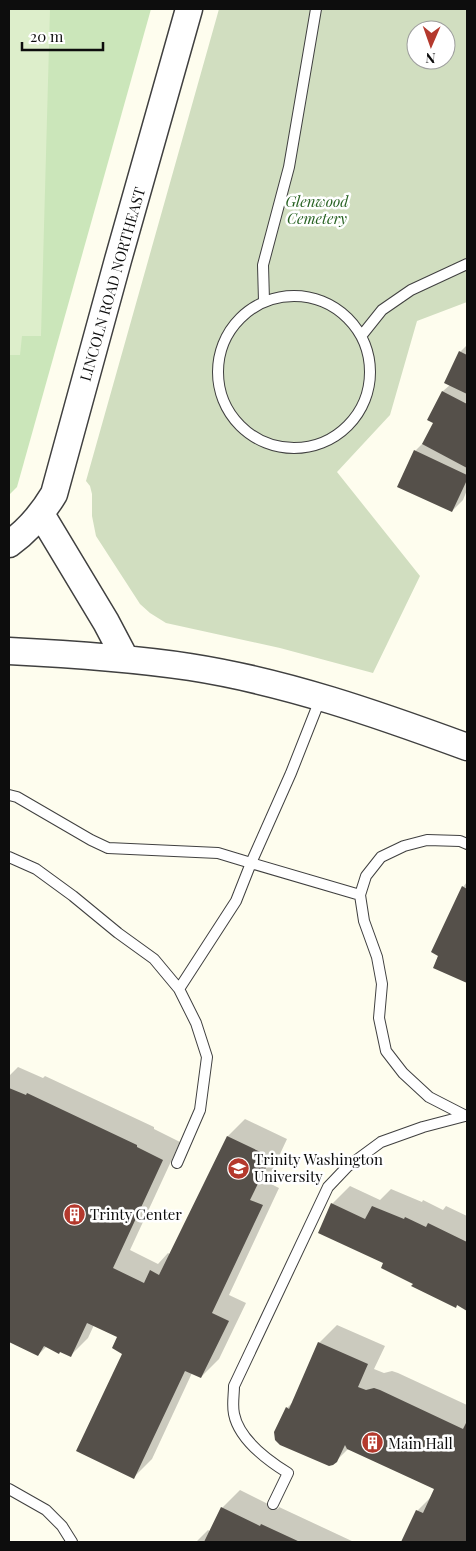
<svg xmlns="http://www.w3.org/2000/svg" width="476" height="1551" font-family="'Playfair Display',serif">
<rect width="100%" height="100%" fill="#fefdee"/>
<path fill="#cbe6ba" d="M 9,9 L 151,9 L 17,487 L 9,495 Z"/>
<path fill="#d1dec0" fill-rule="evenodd" d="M 219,9 L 467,9 L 467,302 L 417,321 L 390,415 L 337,472 L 420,576 L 373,673 L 280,648 L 166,623 L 150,613 L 140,604 L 96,536 L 92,516 L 92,494 L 90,486 L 86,481 ZM 416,30 L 446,30 L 446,60 L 416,60 Z"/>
<path fill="#ddeecb" d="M 9,9 L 50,9 L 41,336 L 22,336 L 20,355 L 9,355 Z"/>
<path fill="#0003" d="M 467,345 L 467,490 L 463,500 L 452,511 L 415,451 L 425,441 L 435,423 L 429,419 L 443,391 L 450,385 L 460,352 Z
M 467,882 L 467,982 L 434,967 L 463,887 Z
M 18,1067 L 43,1078 L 45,1076 L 154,1127 L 154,1129 L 180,1142 L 130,1250 L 158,1264 L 168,1253 L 171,1255 L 228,1136 L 245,1119 L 287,1139 L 267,1182 L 279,1188 L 229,1295 L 246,1303 L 219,1359 L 201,1377 L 192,1373 L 152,1459 L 134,1477 L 124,1353 L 119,1337 L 94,1325 L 88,1338 L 71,1355 L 47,1346 L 38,1355 L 9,1341 L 9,1076 Z
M 350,1186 L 380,1200 L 391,1189 L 422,1202 L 423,1200 L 443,1210 L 446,1206 L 467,1216 L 467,1309 L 458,1304 L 456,1306 L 415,1283 L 385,1263 L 332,1204 Z
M 337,1325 L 385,1346 L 374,1369 L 384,1373 L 392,1371 L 398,1373 L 467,1405 L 467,1542 L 402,1542 L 417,1511 L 432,1496 L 435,1489 L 349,1448 L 336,1461 L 287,1408 L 294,1401 L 319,1343 Z
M 240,1490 L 278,1509 L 279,1507 L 354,1542 L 196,1542 L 208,1530 L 211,1532 L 222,1508 Z"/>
<path fill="#55504a" d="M 459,351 L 467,355 L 467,394 L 444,383 Z
M 442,391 L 467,404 L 467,468 L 422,444 L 433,423 L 427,420 Z
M 414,450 L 467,475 L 467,480 L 452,512 L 397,487 Z
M 462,886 L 467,889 L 467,983 L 433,968 L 438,956 L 431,952 Z
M 9,1088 L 26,1095 L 27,1093 L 137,1145 L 137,1147 L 163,1160 L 113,1268 L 144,1283 L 150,1270 L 159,1275 L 227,1136 L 271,1157 L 250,1200 L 263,1205 L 212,1313 L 229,1321 L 201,1378 L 185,1371 L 134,1479 L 76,1451 L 122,1354 L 112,1348 L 117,1337 L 87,1323 L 71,1357 L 60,1352 L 59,1354 L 44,1346 L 38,1356 L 9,1342 Z
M 331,1203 L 365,1219 L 372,1206 L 404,1219 L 405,1217 L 426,1227 L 428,1223 L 467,1242 L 467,1311 L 457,1305 L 456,1308 L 411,1286 L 413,1284 L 381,1268 L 383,1263 L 318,1233 Z
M 318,1342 L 368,1364 L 358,1387 L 366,1390 L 374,1388 L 380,1390 L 463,1429 L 467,1421 L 467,1542 L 401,1542 L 416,1510 L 423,1513 L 434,1489 L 347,1449 L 345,1445 L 337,1462 L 333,1465 L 329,1466 L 280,1445 L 275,1440 L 274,1432 L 286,1407 L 289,1409 Z
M 221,1507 L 260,1526 L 261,1524 L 300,1542 L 204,1542 Z"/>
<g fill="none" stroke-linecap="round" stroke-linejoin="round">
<defs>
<path id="service" d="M218 372a76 76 0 1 1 152 0a76 76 0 1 1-152 0Z
M 264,301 L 263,265 L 289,167 L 316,9
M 362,335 L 382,310 L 411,290 L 467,264
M 321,697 L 291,773 L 251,863 L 360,895
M 9,795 L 17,797 L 91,840 L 108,848 L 218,853 L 251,863 L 236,901 L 179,989 L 154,959 L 118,933 L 73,896 L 36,869 L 9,857
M 466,1116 L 429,1097 L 403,1073 L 386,1051 L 379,1018 L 382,984 L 377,957 L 364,921 L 360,895 L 366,876 L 381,857 L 404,846 L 427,840 L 460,841 L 467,844
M 177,1163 L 200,1110 L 207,1057 L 196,1023 L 179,989
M 9,1489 L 46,1510 L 62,1526 L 72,1542
M 273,1504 L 288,1473 C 267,1460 239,1439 234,1414 C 232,1405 234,1395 234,1386 L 328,1187 L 347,1167 L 381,1142 L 423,1127 L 465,1116"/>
<path id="tertiary" d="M 41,514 L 106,622 L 125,658
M 9,544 C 29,530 42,514 54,494 L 118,260 L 189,9
M 9,651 C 70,654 130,658 190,667 C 286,682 377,714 467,747"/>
</defs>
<use href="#service" stroke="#404040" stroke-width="12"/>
<use href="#tertiary" stroke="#404040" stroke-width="29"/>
<use href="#service" stroke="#fff" stroke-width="10"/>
<use href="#tertiary" stroke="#fff" stroke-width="26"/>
</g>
<defs>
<symbol id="university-disc" viewBox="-11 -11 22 22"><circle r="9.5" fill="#b4392d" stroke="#fff"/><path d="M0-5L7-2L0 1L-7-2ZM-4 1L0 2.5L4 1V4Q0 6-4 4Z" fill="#fff"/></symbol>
<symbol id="building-disc" viewBox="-11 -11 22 22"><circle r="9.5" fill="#b4392d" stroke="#fff"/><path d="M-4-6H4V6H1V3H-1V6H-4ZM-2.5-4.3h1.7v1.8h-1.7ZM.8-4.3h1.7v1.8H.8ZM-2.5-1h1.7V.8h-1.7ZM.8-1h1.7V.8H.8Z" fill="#fff"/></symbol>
</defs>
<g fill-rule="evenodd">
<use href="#university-disc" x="226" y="1156" width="25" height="25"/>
<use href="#building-disc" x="62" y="1202" width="25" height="25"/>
<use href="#building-disc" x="360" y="1430" width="25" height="25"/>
</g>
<g text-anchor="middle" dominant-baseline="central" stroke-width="5" stroke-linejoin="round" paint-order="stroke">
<g font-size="15" font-style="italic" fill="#266121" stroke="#fff">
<text x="317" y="201">Glenwood<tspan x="317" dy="17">Cemetery</tspan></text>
</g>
<g font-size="15" fill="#0d0d0d" stroke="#fff">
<text transform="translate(112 284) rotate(-74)">LINCOLN ROAD NORTHEAST</text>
</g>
<g font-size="15" fill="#0d0d0d" stroke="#fff" text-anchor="start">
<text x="254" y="1159">Trinity Washington<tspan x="254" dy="17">University</tspan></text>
<text x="90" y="1214">Trinty Center</text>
<text x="388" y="1443">Main Hall</text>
</g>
</g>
<rect width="476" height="1551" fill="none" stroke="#0d0d0d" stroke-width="20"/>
<g transform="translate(431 45) rotate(182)"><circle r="24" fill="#ffffff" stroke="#9e9e9e"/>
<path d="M0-4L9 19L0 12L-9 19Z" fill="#b4392d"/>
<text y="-8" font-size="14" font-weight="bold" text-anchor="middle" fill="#0d0d0d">N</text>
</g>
<path d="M22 42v8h81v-8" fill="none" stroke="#0d0d0d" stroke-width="2.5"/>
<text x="30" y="42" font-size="15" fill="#0d0d0d" stroke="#ffffff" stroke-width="4" paint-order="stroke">20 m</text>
</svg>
